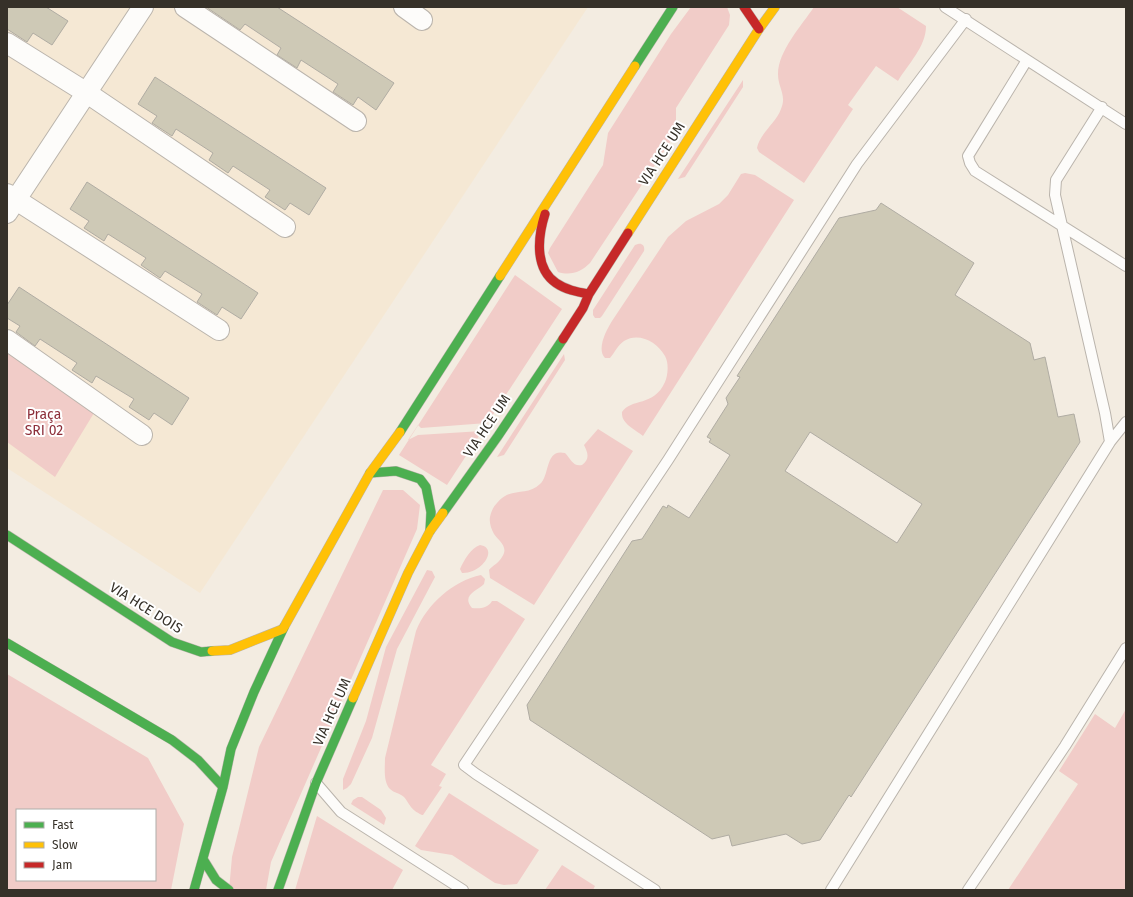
<svg xmlns="http://www.w3.org/2000/svg" width="1133" height="897" font-family="'Fira Sans',sans-serif">
<rect width="100%" height="100%" fill="#f3ece1"/>
<path fill="#f5e8d4" d="M 7,7 L 588,7 L 200,593 L 7,468 Z"/>
<path fill="#f1ccc8" fill-rule="evenodd" d="M 691,7 L 727,7 L 730,15 L 729,25 L 676,108 L 676,133 L 590,263 C 581,272 571,276 558,272 L 548,253 L 550,248 L 603,165 L 608,133 L 671,34 Z
M 814,7 L 897,7 L 926,26 C 926,47 908,64 898,81 L 876,66 L 848,105 L 853,109 L 804,183 L 759,152 L 757,148 C 760,133 776,123 781,109 C 787,95 778,88 778,74 C 778,51 802,25 814,7 Z
M 743,80 L 743,87 L 685,177 L 678,179 Z
M 745,173 L 755,175 L 794,200 L 643,436 C 635,429 621,424 622,412 C 631,398 654,407 665,382 C 668,375 669,363 665,356 C 657,342 639,332 624,341 C 618,345 615,352 610,358 L 605,358 C 596,349 607,329 612,321 L 668,237 L 686,221 L 719,204 L 728,195 L 741,174 Z
M 638,244 C 643,243 645,247 644,251 L 602,316 L 600,318 L 595,318 L 593,315 L 593,310 L 635,245 Z
M 515,275 L 562,309 L 447,485 L 399,455 ZM 487,423 L 482,431 L 418,435 L 408,440 L 418,425 L 421,428 Z
M 7,352 L 94,413 L 55,477 L 7,442 Z
M 564,354 L 565,360 L 504,455 L 497,457 Z
M 598,429 L 633,451 L 534,605 L 490,578 L 489,570 C 493,565 499,563 502,557 C 509,547 499,541 494,534 C 491,529 489,522 490,517 C 491,512 493,507 497,503 C 511,486 527,497 540,484 C 550,475 545,448 565,453 C 571,459 573,467 582,465 C 590,459 588,453 584,445 Z
M 383,490 L 403,490 L 420,505 L 417,529 L 271,862 L 266,890 L 229,890 L 232,857 L 259,747 Z
M 480,545 C 499,548 482,574 462,573 L 460,569 C 464,560 471,548 480,545 Z
M 427,570 L 432,571 L 435,577 L 397,649 L 372,738 L 351,784 L 347,788 L 343,790 L 343,779 L 366,721 L 386,647 Z
M 481,575 L 485,579 L 484,584 C 477,591 461,595 472,608 C 480,609 488,608 492,601 L 497,601 L 525,619 L 431,765 L 446,774 L 439,786 L 442,787 L 423,815 L 422,815 C 410,809 411,806 404,797 C 400,793 394,793 390,789 C 383,782 385,767 385,758 L 416,631 C 427,604 453,581 481,575 Z
M 7,674 L 148,758 L 184,824 L 171,890 L 7,890 ZM 17,810 L 155,810 L 155,880 L 17,880 Z
M 1126,709 L 1126,890 L 1008,890 L 1078,784 L 1059,771 L 1095,714 L 1115,728 Z
M 449,793 L 539,850 L 517,884 L 504,885 L 495,883 L 452,855 L 421,850 L 415,846 Z
M 358,797 L 362,797 L 381,810 L 386,818 L 384,825 L 351,804 L 353,800 Z
M 317,816 L 403,870 L 392,890 L 295,890 Z
M 562,865 L 595,886 L 593,890 L 545,890 Z"/>
<path fill="#cec9b6" stroke="#b0aca3" fill-rule="evenodd" d="M 7,7 L 46,7 L 68,21 L 52,45 L 33,33 L 27,42 L 7,29 Z
M 206,7 L 277,7 L 394,83 L 376,110 L 358,97 L 353,105 L 333,92 L 338,84 L 301,60 L 297,68 L 277,55 L 281,48 L 245,24 L 240,30 Z
M 155,77 L 326,188 L 309,215 L 290,203 L 285,210 L 265,197 L 270,190 L 233,166 L 228,173 L 209,160 L 213,153 L 176,129 L 172,136 L 152,123 L 157,116 L 138,104 Z
M 87,182 L 258,293 L 241,319 L 222,307 L 217,315 L 197,302 L 202,294 L 165,271 L 160,278 L 141,265 L 146,258 L 108,234 L 104,241 L 84,228 L 89,221 L 70,209 Z
M 881,203 L 974,263 L 955,295 L 1030,343 L 1034,360 L 1045,357 L 1058,417 L 1074,414 L 1080,442 L 851,797 L 849,795 L 820,840 L 802,844 L 786,834 L 732,846 L 729,835 L 712,839 L 530,720 L 527,705 L 632,541 L 642,539 L 663,506 L 667,508 L 668,505 L 689,518 L 714,480 L 730,455 L 709,442 L 711,439 L 707,437 L 728,404 L 726,398 L 740,377 L 737,376 L 839,218 L 876,210 ZM 810,432 L 922,504 L 897,543 L 785,471 Z
M 19,287 L 189,398 L 172,425 L 154,413 L 149,420 L 129,407 L 134,399 L 96,376 L 92,383 L 72,370 L 77,363 L 40,339 L 35,346 L 16,332 L 20,326 L 7,318 L 7,305 Z"/>
<g fill="none" stroke-linecap="round" stroke-linejoin="round">
<defs>
<path id="lane" d="M 945,7 L 1126,124
M 1027,60 L 968,156 L 970,163 L 975,171 L 1126,266
M 1110,442 L 1126,422
M 316,783 L 341,812 L 463,890
M 655,890 L 476,774 L 464,765 L 668,460 L 857,164 L 966,19
M 831,890 L 1110,442 L 1105,413 L 1055,195 L 1056,180 L 1102,107
M 968,890 L 1065,746 L 1126,648"/>
<path id="street" d="M 185,7 L 356,121
M 404,7 L 422,20
M 7,43 L 87,93 L 285,227
M 7,194 L 219,330
M 7,213 L 143,7
M 7,340 L 142,435"/>
<path id="fast" d="M 635,66 L 673,7
M 400,432 L 500,276
M 370,473 L 396,471 L 420,479 L 426,487 L 431,512 L 430,531
M 443,513 L 498,436 L 563,339
M 7,535 L 172,642 L 201,652 L 212,651
M 7,643 L 172,740 L 198,760 L 223,787
M 203,859 L 216,880 L 229,890
M 194,890 L 223,787 L 231,749 L 254,692 L 284,627
M 278,890 L 316,783 L 353,698"/>
<path id="slow" d="M 628,233 L 759,29 L 775,7
M 500,276 L 635,66
M 284,627 L 370,473 L 400,432
M 212,651 L 230,650 L 283,629
M 353,698 L 408,573 L 430,531 L 443,513"/>
<path id="jam" d="M 744,7 L 759,29
M 545,214 C 538,236 534,268 556,283 C 566,290 578,292 589,294
M 563,339 L 583,308 L 589,294 L 628,233"/>
</defs>
<use href="#lane" stroke="#bab4ac" stroke-width="12"/>
<use href="#street" stroke="#bab4ac" stroke-width="22"/>
<use href="#fast" stroke="#bab4ac" stroke-width="10"/>
<use href="#slow" stroke="#bab4ac" stroke-width="10"/>
<use href="#jam" stroke="#bab4ac" stroke-width="10"/>
<use href="#lane" stroke="#fdfcfa" stroke-width="10"/>
<use href="#street" stroke="#fdfcfa" stroke-width="20"/>
<use href="#fast" stroke="#4caf50" stroke-width="9"/>
<use href="#slow" stroke="#ffc107" stroke-width="9"/>
<use href="#jam" stroke="#c62828" stroke-width="9"/>
</g>
<g text-anchor="middle" dominant-baseline="central" stroke-width="4" stroke-linejoin="round" paint-order="stroke">
<g font-size="14" fill="#363129" stroke="#fff">
<text transform="translate(662 154) rotate(-57)">VIA HCE UM</text>
<text transform="translate(487 426) rotate(-56)">VIA HCE UM</text>
<text transform="translate(146 608) rotate(32)">VIA HCE DOIS</text>
<text transform="translate(332 712) rotate(-66)">VIA HCE UM</text>
</g>
<g font-size="14" fill="#8c2e39" stroke="#fff">
<text x="44" y="414">Praça<tspan x="44" dy="16">SRI 02</tspan></text>
</g>
</g>
<rect width="1133" height="897" fill="none" stroke="#363129" stroke-width="16"/>
<rect x="16" y="809" width="140" height="72" fill="#ffffff" stroke="#afada9"/>
<rect x="24" y="822" width="20" height="6" fill="#4caf50" stroke="#afada9"/>
<text x="52" y="829" font-size="12" fill="#363129">Fast</text>
<rect x="24" y="842" width="20" height="6" fill="#ffc107" stroke="#afada9"/>
<text x="52" y="849" font-size="12" fill="#363129">Slow</text>
<rect x="24" y="862" width="20" height="6" fill="#c62828" stroke="#afada9"/>
<text x="52" y="869" font-size="12" fill="#363129">Jam</text>
</svg>
